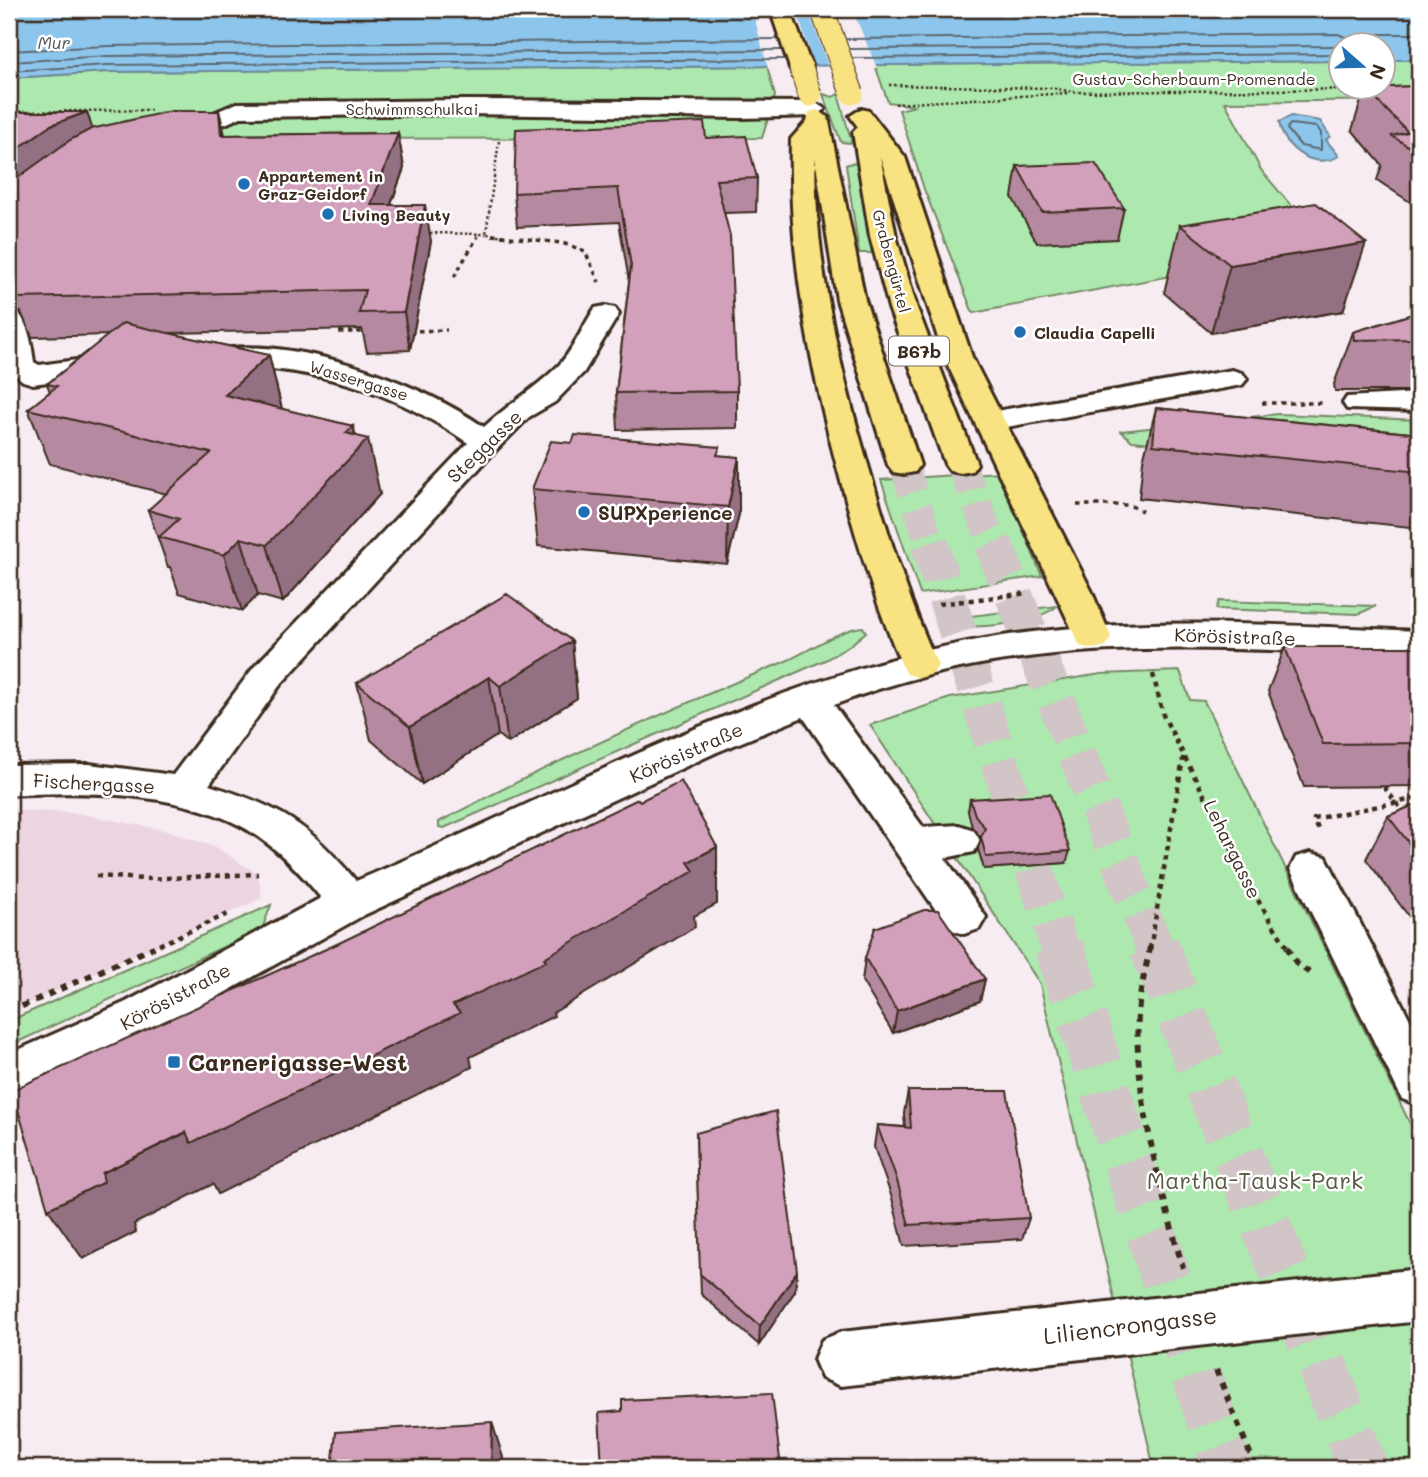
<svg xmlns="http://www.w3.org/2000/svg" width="1428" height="1477" font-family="Mali,sans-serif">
<rect width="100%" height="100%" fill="#f6ecf1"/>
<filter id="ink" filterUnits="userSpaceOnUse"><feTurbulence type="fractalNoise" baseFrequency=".0143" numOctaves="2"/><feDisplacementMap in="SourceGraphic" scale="14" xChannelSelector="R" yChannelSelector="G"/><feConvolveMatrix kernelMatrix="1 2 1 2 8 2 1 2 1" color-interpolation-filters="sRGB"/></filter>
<g filter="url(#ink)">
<path fill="#ecd5e1" d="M 9,810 L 76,813 L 169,831 L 217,848 L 258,874 L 262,898 L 9,1012 Z"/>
<path fill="#ade8ae" stroke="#748966" stroke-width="2" fill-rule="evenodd" d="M 1383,60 L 1419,60 L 1419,100 L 1225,102 L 1261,170 L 1326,247 L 973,313 L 924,189 L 899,110 L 915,106 L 888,102 L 875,65 L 1340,61 L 1340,88 L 1382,88 Z
M 767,66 L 775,96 L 762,138 L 206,139 L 9,125 L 9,78 L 108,72 Z
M 823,94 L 833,97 L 838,94 L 852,143 L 841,142 Z
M 851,163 L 858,164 L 872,253 L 859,253 L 846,165 Z
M 1278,414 L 1419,420 L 1419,469 L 1132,441 L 1121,431 Z
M 999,472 L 1042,576 L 920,594 L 881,480 Z
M 1219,601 L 1376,606 L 1358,614 L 1216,609 Z
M 1057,606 C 1035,625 962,633 936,620 Z
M 863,627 L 866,632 L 848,647 L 825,660 L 444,828 L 439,827 L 439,822 C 552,762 668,710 786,661 C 807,652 842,628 863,627 Z
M 1180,671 L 1190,700 L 1204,701 L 1419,1142 L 1419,1468 L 1154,1468 L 1040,984 L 870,725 L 950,698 L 1101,674 ZM 968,811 L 1066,863 L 984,869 Z
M 271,905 L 262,929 L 9,1046 L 9,1021 Z"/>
<path fill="#8dc6ec" stroke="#6c889a" stroke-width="2" d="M 48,9 L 1419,9 L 1419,60 L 1383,60 L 1382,46 L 1340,46 L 1340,61 L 108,72 L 9,78 L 9,11 Z
M 1291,116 L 1320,121 L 1330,136 L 1326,140 L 1339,156 C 1313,171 1283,148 1279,122 Z"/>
<path fill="#f6ecf1" d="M 752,9 L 796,9 L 815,69 L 768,69 Z
M 808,9 L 852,9 L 877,68 L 829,69 Z"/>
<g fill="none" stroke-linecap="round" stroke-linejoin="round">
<path stroke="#5c6870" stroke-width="2" d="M 847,39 L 1338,34 L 1361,44 L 1380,34 L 1419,34
M 850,49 L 1343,46
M 9,51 L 108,46 L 778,39
M 853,58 L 1340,54
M 9,62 L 108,56 L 782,50
M 9,71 L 108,65 L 785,59
M 1290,124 L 1317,127 L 1321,133 L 1321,150 L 1301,146 L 1287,129 Z"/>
<path stroke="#d1c5c7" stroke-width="29" stroke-dasharray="29 15" stroke-linecap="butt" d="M 961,464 L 993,545
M 904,465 L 930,545"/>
<path stroke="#d1c5c7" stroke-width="38" stroke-dasharray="38 19" stroke-linecap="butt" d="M 929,543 L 1060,949
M 993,543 L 1155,949"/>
<path stroke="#d1c5c7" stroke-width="50" stroke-dasharray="50 25" stroke-linecap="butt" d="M 1059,947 L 1227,1468
M 1154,947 L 1363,1468"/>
<defs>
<path id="minor" d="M 463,100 L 814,102 L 825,109 L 814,116 L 741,118 L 463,114 L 241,117 L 180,144 L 164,144 L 160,139 L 164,134 L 237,103 Z
M 605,306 L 615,308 L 619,314 L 584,372 L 555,402 L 529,417 L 497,449 L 280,685 L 209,785 C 279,806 309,824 356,881 C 563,794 772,672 996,637 C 1136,615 1278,625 1419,631 L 1419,655 C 1221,650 1024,629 834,705 L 923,827 L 959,825 L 974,830 L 980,841 L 974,852 L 945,858 L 986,917 L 979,929 L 964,934 L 949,929 L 803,717 L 717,752 L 364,915 L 158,1030 L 9,1097 L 9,1054 L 126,1002 L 321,898 C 299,871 273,843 241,826 C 173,791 84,791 9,795 L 9,765 L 89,764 L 173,775 L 254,667 L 468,443 C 391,389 310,365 216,367 L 206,364 L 202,358 L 206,352 C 287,332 418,381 484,427 C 508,404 537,388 560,364 C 574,348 583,326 595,308 Z
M 9,311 L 19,313 C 30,329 31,343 34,362 L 39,365 L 114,355 L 124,358 L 128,364 L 124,370 L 114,373 L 33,384 L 23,381 L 9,370 Z
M 1232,370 L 1242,373 L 1247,379 L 1242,385 L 990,430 L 979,427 L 975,421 L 979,415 L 990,412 Z
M 1419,393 L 1419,411 L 1347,409 L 1343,403 L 1347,397 Z
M 1311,853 L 1326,857 L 1419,1037 L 1419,1105 L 1402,1099 L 1290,869 L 1296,857 Z
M 1419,1269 L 1419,1321 L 841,1386 L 822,1378 L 814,1359 L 822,1340 L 841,1332 Z"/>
<path id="major" d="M 770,9 L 790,9 L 812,68 L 809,73 L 793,73 L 790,68 Z
M 861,109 L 869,111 L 905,157 L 972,357 L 1091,590 L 1111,637 L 1106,646 L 1093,649 L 1080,646 L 944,357 L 880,156 L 896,236 L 917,308 L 977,464 L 972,471 L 961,473 L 950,471 L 945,464 L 889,308 L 870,236 L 853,132 L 858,127 L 850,116 Z
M 817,110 L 828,117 L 865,300 L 920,465 L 915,472 L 904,474 L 893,472 L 888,465 L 837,300 L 815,158 C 815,270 842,379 874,485 C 892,546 911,607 938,665 L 933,674 L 920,678 L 907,674 L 902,665 C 877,608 859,549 843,489 C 811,374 788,259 791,139 L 807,121 L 809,112 Z"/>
</defs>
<use href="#minor" stroke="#3b2a1e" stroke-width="6"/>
<use href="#major" stroke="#3b2a1e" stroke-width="6"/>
<path stroke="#3b2a1e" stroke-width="2.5" stroke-dasharray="2.5 2.5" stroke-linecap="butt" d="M 889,85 L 1052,88 L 1073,92 L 1369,89
M 895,104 L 1068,93
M 9,112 L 151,110
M 499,141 L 486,234 L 506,236
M 425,233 L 486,234"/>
<path stroke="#3b2a1e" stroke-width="3.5" stroke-dasharray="4.5 4.5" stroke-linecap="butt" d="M 492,235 L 562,243 L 585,251 L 599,282
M 454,277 L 478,236
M 409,331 L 447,330
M 339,332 L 369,332
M 1262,403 L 1323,403
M 1077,505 L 1129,505 L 1142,511"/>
<path stroke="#3b2a1e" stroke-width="4.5" stroke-dasharray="5 5" stroke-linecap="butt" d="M 939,604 L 1028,593
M 1153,674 L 1163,715 L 1259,902 L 1288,949
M 1384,787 L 1405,814
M 1318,829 L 1314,819 L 1419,798
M 96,876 L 145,879 L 258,874
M 150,949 L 228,914
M 1150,949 L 1184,753"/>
<path stroke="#3b2a1e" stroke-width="6" stroke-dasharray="7 7" stroke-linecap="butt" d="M 1150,947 C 1146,969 1139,993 1138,1016 C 1133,1090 1162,1196 1183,1268
M 1287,947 L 1297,964 L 1310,973
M 9,1012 L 154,947
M 1216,1370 L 1256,1468"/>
<use href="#minor" fill="#fff" fill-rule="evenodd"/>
<use href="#major" fill="#f8e281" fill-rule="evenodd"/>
<defs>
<path id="major-bridge" d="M 822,9 L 852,93
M 801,68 L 810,95"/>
</defs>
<use href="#major-bridge" stroke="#3b2a1e" stroke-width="25" stroke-linecap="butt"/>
<use href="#major-bridge" stroke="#f8e281" stroke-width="23"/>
</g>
<path fill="#b58aa1" stroke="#3b2a1e" stroke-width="2" d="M 1419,86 L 1419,208 L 1377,180 L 1382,165 L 1352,130 L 1365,88 Z
M 219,111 L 225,135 L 398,133 L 404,168 L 391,205 L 431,241 L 410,350 L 367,352 L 362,329 L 169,333 L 269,355 L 282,409 L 353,426 L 356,436 L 380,494 L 283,602 L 258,595 L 242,611 L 179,593 L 170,567 L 168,567 L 148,510 L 167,494 L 50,464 L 28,409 L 50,392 L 47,384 L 109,335 L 32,337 L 21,312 L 9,309 L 9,112 L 87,112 L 92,129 Z
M 706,138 L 757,178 L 756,212 L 724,213 L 737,391 L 737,428 L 618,430 L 616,393 L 629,281 L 619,222 L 517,227 L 514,193 Z
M 1017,166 L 1124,208 L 1117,239 L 1037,243 L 1012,197 Z
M 1180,225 L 1343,311 L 1211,333 L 1164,293 Z
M 1419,312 L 1419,391 L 1335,391 L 1334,384 L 1353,332 Z
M 1156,408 L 1419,434 L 1419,528 L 1139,498 L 1143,461 Z
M 720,456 L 739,514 L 727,564 L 538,546 L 532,489 Z
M 572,641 L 577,698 L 508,743 L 498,735 L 422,784 L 371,740 L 357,683 Z
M 1285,647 L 1419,647 L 1419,786 L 1304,787 L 1268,691 Z
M 970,799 L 1070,851 L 1066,863 L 984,869 L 978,849 L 981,838 L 972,827 L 968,811 Z
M 1419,803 L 1419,930 L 1366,859 L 1388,816 Z
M 865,958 L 985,979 L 980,1001 L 893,1033 L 862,981 Z
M 908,1091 L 1029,1218 L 1022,1239 L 904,1246 L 892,1198 L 874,1147 L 877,1125 L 905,1127 L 904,1113 Z
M 696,1133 L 797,1271 L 795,1291 L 759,1345 L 701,1294 Z"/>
<path fill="#947083" stroke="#3b2a1e" stroke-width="2" d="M 219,111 L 227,146 L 221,135 Z
M 87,112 L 98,147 L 9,200 L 9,155 L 51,125 Z
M 398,133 L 404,168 L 377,242 L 371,205 Z
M 425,205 L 431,241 L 410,350 L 404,312 Z
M 1366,243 L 1343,311 L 1211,333 L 1230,265 Z
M 269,355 L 282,410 L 225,395 Z
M 353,426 L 358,449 L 368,439 L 380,494 L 283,602 L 267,545 L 346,433 Z
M 739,457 L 739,514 L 727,564 L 728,507 Z
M 241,538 L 258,595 L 242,611 L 224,555 Z
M 572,641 L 577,698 L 508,743 L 500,686 Z
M 489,677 L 498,735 L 422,784 L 410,727 Z
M 717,847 L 717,904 L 694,916 L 695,927 L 553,1013 L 554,1016 L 470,1057 L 472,1067 L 218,1194 L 213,1184 L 134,1224 L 136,1232 L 83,1259 L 48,1209 L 102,1173 L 453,1005 L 544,958 L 688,862 Z
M 985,979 L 980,1001 L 893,1033 L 897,1011 Z
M 797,1271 L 795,1291 L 759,1345 L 760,1326 Z
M 492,1422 L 505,1464 L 505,1468 L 491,1468 Z"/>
<path fill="#d3a0bb" stroke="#3b2a1e" stroke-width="2" d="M 1419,86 L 1419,153 L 1392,136 L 1408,132 L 1365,88 Z
M 171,111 L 219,111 L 221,135 L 398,133 L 371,205 L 425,205 L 404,312 L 359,313 L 365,290 L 18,298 L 9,278 L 9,184 L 70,140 L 91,129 Z
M 9,112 L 87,112 L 51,125 L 9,155 Z
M 704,122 L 706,138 L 746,136 L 757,178 L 716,180 L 730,236 L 737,391 L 616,393 L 631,266 L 618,188 L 514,193 L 516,129 Z
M 1095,163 L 1124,208 L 1042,212 L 1017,166 Z
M 1316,203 L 1366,243 L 1230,265 L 1180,225 Z
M 1419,312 L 1419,339 L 1354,340 L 1353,332 Z
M 123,323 L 269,355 L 225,395 L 353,426 L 346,433 L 368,439 L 267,545 L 241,538 L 224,555 L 159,537 L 179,519 L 148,510 L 211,453 L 28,409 L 57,386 L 47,384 Z
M 1156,408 L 1419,434 L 1419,472 L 1153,445 Z
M 575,435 L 720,447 L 717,455 L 739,457 L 728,507 L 532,489 L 551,441 L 572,443 Z
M 507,594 L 572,641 L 500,686 L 489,677 L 410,727 L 357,683 Z
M 1285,647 L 1419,647 L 1419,743 L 1323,744 Z
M 681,781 L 717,847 L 688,862 L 694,871 L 544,958 L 546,961 L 453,1005 L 460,1013 L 191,1143 L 186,1132 L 102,1173 L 104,1182 L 48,1209 L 12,1090 L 337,944 L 638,799 L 640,801 Z
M 1050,794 L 1070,851 L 986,857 L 981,837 L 985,828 L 975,815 L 970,799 Z
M 1419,803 L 1419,856 L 1388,816 Z
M 924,910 L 938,910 L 985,979 L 897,1011 L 865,958 L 875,928 Z
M 908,1091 L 1007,1091 L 1029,1218 L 909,1225 L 896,1177 L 877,1125 L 911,1128 Z
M 776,1111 L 797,1271 L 760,1326 L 700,1274 L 696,1133 Z
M 772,1393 L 781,1468 L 602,1468 L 599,1413 L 622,1411 L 622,1400 Z
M 492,1422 L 491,1468 L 332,1468 L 336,1432 Z"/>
</g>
<g fill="#1f6fb2" stroke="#fff" stroke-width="2.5">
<circle cx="244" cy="184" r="7"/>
<circle cx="328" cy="214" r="7"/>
<circle cx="1020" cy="332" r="7"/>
<circle cx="584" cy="512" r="7"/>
<rect x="167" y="1055" width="14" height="14" rx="3.5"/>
</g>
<g text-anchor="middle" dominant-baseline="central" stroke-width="5" stroke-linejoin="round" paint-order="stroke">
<g font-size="16" fill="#3b2a1e" stroke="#fff">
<text x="1194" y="78">Gustav-Scherbaum-Promenade</text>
<text x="412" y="108">Schwimmschulkai</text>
<text transform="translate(892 261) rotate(75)">Grabengürtel</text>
<text transform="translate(359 380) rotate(17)">Wassergasse</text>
</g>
<g font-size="16" font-weight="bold" fill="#3b2a1e" stroke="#fff" text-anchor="start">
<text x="258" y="175">Appartement in<tspan x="258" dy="18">Graz-Geidorf</tspan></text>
<text x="342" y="214">Living Beauty</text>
<text x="1034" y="332">Claudia Capelli</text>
</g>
<g font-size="18" font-style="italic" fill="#54595c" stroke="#fff">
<text x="54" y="42">Mur</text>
</g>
<rect fill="#fff" stroke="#766a62" stroke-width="2" x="889" y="336.5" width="60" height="29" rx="5"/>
<g font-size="18" font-weight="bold" fill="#3b2a1e">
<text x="919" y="351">B67b</text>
</g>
<g font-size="19" fill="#3b2a1e" stroke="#fff">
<text transform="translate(484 446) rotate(-44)">Steggasse</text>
<text transform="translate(1235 636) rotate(2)">Körösistraße</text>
<text transform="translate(686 752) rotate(-24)">Körösistraße</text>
<text transform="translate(94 783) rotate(3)">Fischergasse</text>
<text transform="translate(1233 849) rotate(64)">Lehargasse</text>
<text transform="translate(175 996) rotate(-28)">Körösistraße</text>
</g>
<g font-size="19" font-weight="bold" fill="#3b2a1e" stroke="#fff" text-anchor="start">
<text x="598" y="512">SUPXperience</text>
</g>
<g font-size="23" font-weight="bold" fill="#3b2a1e" stroke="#fff" text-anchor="start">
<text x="188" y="1062">Carnerigasse-West</text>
</g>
<g font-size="23" fill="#585a42" stroke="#fff">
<text x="1255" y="1180">Martha-Tausk-Park</text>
</g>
<g font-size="23" fill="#3b2a1e" stroke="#fff">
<text transform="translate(1130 1325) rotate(-7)">Liliencrongasse</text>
</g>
</g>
<rect width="1428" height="1477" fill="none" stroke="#fff" stroke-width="35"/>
<rect x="18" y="18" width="1393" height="1442" fill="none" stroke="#3b2a1e" stroke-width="2.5" filter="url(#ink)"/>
<g transform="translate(1362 66) rotate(110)"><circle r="33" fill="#ffffff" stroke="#b1aaa5" stroke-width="2"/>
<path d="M0-5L12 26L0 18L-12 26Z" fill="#1f6fb2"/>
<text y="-10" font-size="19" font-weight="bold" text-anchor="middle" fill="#3b2a1e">N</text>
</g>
</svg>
